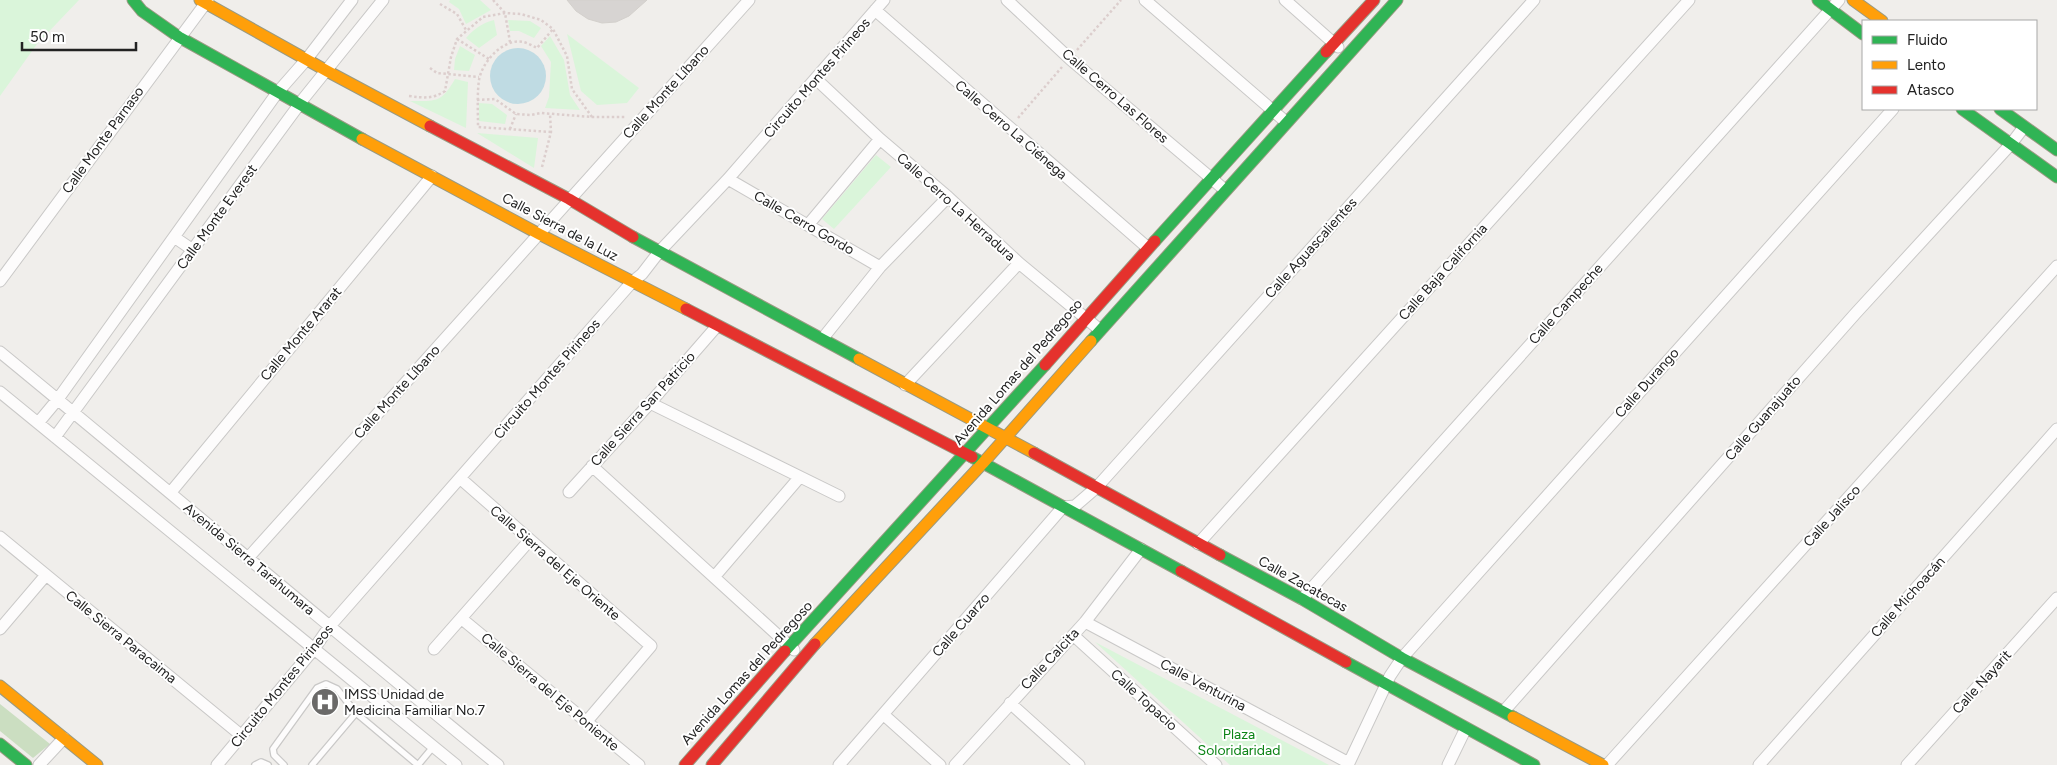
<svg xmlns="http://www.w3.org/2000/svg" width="2057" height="765" font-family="Figtree,sans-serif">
<rect width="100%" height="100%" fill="#f0eeeb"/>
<path fill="#cbdec1" d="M 0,704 L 50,744 L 33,758 L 0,731 Z"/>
<path fill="#daf5da" d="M 0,0 L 79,0 L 37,44 L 0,96 Z
M 450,0 L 480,0 L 491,10 L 466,24 L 459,9 L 449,2 Z
M 494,20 L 497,35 L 479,48 L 466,38 C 474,29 482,23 494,20 Z
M 508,20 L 530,21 L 541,28 L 534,38 L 519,31 L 510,31 Z
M 567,34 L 639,88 L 627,103 L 597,105 L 581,91 Z
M 550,36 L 564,60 L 570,95 L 580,110 L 545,108 L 549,97 L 551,62 L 541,46 Z
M 460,46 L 475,55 L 469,71 L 454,70 L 455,59 Z
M 455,79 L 468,82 L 466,128 L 410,101 C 437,101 441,103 455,79 Z
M 479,103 L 492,104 L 507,115 L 505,124 L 479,121 Z
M 477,133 L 538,138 L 534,168 Z
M 876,155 L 891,167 L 834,229 L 822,219 Z
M 1095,642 L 1329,765 L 1230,765 Z"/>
<path fill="#bfdbe3" d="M490 76a28 28 0 1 1 56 0a28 28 0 1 1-56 0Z"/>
<path fill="#d7d4d2" stroke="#d3d0cc" d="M 567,0 L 647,0 L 629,16 L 616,22 L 602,23 L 588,19 L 576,11 Z"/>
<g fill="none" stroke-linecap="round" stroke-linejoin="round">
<defs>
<path id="lane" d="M 255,765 L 261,762 L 268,765
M 284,765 L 274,755 L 273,749 L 317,688 L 326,684 L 337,689 L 356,713 L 418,765
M 312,765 L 356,713
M 418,765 L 433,747"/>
<path id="street" d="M 1007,0 L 1070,59 L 1225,190
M 1145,0 L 1286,122
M 1285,0 L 1338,47
M 875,10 L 1148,248
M 816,79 L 880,139 L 948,197 L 1019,263 L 1100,330
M 728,179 L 880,267
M 808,225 L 880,139
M 174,237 L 193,250
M 0,281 L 208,0
M 823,338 L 880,267 L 948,197
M 0,352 C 167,489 331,629 498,765
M 905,385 L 1019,263
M 0,392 L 456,765
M 650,403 L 839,496
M 38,423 L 58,399 L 277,93 L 306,60 L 352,0
M 55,437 L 304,98 L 383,0
M 592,466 L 794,650
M 461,479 L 651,646 L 587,721
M 171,492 L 432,176
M 569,492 L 650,403 L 717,326
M 0,537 L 242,736
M 1198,544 L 1689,0
M 248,558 L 749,0
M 715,576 L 799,478
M 1302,599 L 1839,0
M 462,619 L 639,765
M 1085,622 L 1349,763
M 0,629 L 46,575
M 1073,635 L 1216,765
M 434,649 L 529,541
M 1010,703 L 1079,765
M 1504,711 L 1855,314 L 2011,144 L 2024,127
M 884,715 L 940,765
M 39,765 L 64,738
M 217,765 L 314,649 L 329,627 L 632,282 L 642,274 L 659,252 L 728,179 L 884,0
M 839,765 L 1063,507 L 1075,506 L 1097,487 L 1534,0
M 955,765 L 1085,622 L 1141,549
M 1348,765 L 1390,676 L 1402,658 L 1893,109
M 1448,765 L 1466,728
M 1607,765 L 2057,266
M 1759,765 L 2057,429
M 1907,765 L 2057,598"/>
<path id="fast" d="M 133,0 L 142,11 L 179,37 L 362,139
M 1818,0 L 1863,34
M 1962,109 L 2057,177
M 2000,109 L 2057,150
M 633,237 L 859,359
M 1155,241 L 1326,52
M 1091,341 L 1397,0
M 972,457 L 1181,571
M 1220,555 L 1302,599 L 1402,658 L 1513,717
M 785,651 L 1045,365
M 1346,662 L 1534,765
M 0,744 L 26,765"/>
<path id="slow" d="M 200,0 L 327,71 L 430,126
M 1853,0 L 1882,21
M 362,139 L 539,234 L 686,309
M 859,359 L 1034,453
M 815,644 L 983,463 L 1091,341
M 0,686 L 97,765
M 1513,717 L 1603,765"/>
<path id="jam" d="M 1326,52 L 1374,0
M 430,126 L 569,199 L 633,237
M 686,309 L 972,457
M 1045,365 L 1155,241
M 1034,453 L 1220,555
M 1181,571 L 1346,662
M 685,765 L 785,651
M 712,765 L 815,644"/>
</defs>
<use href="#lane" stroke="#c9c8c7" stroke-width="8"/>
<use href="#street" stroke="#c9c8c7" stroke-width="13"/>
<use href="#fast" stroke="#999a82" stroke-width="13"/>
<use href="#slow" stroke="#999a82" stroke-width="13"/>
<use href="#jam" stroke="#999a82" stroke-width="13"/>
<path stroke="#dccecd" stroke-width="2.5" stroke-dasharray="2.5 2.5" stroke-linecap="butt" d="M 493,0 L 505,13 L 510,42
M 440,4 L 457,14 L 466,30
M 457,39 L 489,59
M 1077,50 L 1121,0
M 430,68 L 437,73 L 479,77
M 409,96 C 424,98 433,99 445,91 L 451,57 L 457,39 L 483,17 L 505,13 L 521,14 L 541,20 L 553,29 L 567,56 L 572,89 L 592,117
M 477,100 L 495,99 L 516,114 L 531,115 L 541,113 L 592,117 L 625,117
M 1018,118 L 1062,67
M 510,129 L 516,114
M 551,132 L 478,127 C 478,112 477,95 479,80 C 482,62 503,38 523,42 C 528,43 533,46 537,48 L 553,29
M 542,167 L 551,132 L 550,114"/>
<use href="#lane" stroke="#fdfcfc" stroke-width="5.5"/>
<use href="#street" stroke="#fdfcfc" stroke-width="11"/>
<use href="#fast" stroke="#30b455" stroke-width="11"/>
<use href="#slow" stroke="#ff9f0a" stroke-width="11"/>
<use href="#jam" stroke="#e5322d" stroke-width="11"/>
</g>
<defs>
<symbol id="hospital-disc" viewBox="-11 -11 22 22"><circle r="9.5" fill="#6a6968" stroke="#fff"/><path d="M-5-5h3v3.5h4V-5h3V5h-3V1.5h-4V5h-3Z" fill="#fff"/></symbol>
</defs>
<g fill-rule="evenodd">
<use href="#hospital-disc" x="309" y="686" width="32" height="32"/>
</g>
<g text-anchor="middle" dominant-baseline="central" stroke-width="4" stroke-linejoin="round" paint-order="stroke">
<g font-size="14" fill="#222" stroke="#fff">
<text transform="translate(817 78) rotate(-49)">Circuito Montes Pirineos</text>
<text transform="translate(666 92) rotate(-48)">Calle Monte Líbano</text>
<text transform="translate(1115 96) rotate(41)">Calle Cerro Las Flores</text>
<text transform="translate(1011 130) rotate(41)">Calle Cerro La Ciénega</text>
<text transform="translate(103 140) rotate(-54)">Calle Monte Parnaso</text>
<text transform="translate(956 207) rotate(42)">Calle Cerro La Herradura</text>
<text transform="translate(217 217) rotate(-54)">Calle Monte Everest</text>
<text transform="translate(804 223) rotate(30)">Calle Cerro Gordo</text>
<text transform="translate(560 227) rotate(28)">Calle Sierra de la Luz</text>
<text transform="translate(1311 248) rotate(-48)">Calle Aguascalientes</text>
<text transform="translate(1443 272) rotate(-48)">Calle Baja California</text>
<text transform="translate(1566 304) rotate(-48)">Calle Campeche</text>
<text transform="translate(301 334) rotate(-50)">Calle Monte Ararat</text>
<text transform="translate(1018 372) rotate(-49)">Avenida Lomas del Pedregoso</text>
<text transform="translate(547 379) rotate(-49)">Circuito Montes Pirineos</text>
<text transform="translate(1647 383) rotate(-48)">Calle Durango</text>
<text transform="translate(397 392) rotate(-48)">Calle Monte Líbano</text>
<text transform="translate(643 409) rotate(-48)">Calle Sierra San Patricio</text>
<text transform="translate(1763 418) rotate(-49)">Calle Guanajuato</text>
<text transform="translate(1832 516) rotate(-48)">Calle Jalisco</text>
<text transform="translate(249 559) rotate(40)">Avenida Sierra Tarahumara</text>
<text transform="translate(555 563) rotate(41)">Calle Sierra del Eje Oriente</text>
<text transform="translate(1303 584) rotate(29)">Calle Zacatecas</text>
<text transform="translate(1908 597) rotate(-48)">Calle Michoacán</text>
<text transform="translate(961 625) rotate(-49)">Calle Cuarzo</text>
<text transform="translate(121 637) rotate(39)">Calle Sierra Paracaima</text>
<text transform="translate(1050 659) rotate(-47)">Calle Calcita</text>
<text transform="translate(747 673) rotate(-48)">Avenida Lomas del Pedregoso</text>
<text transform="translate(1982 682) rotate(-48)">Calle Nayarit</text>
<text transform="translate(1203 685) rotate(28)">Calle Venturina</text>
<text transform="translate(282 686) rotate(-51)">Circuito Montes Pirineos</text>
<text transform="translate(550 692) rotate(40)">Calle Sierra del Eje Poniente</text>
<text transform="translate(1144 700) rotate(42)">Calle Topacio</text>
</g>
<g font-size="14" fill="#222" stroke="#fff" text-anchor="start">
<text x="344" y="694">IMSS Unidad de<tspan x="344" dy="16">Medicina Familiar No.7</tspan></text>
</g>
<g font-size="14" fill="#0c8416" stroke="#fff">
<text x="1239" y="734">Plaza<tspan x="1239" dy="16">Soloridaridad</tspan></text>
</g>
</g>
<rect x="1862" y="20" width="175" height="90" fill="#ffffff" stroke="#a7a7a7"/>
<rect x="1872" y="36" width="25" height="8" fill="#30b455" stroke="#a7a7a7"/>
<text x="1907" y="45" font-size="15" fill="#222222">Fluido</text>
<rect x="1872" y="61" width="25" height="8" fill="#ff9f0a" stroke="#a7a7a7"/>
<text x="1907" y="70" font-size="15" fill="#222222">Lento</text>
<rect x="1872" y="86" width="25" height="8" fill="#e5322d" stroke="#a7a7a7"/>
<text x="1907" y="95" font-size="15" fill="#222222">Atasco</text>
<path d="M22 42v8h114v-8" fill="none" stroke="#222222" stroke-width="2.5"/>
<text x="30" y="42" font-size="15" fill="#222222" stroke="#ffffff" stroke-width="4" paint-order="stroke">50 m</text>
</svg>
